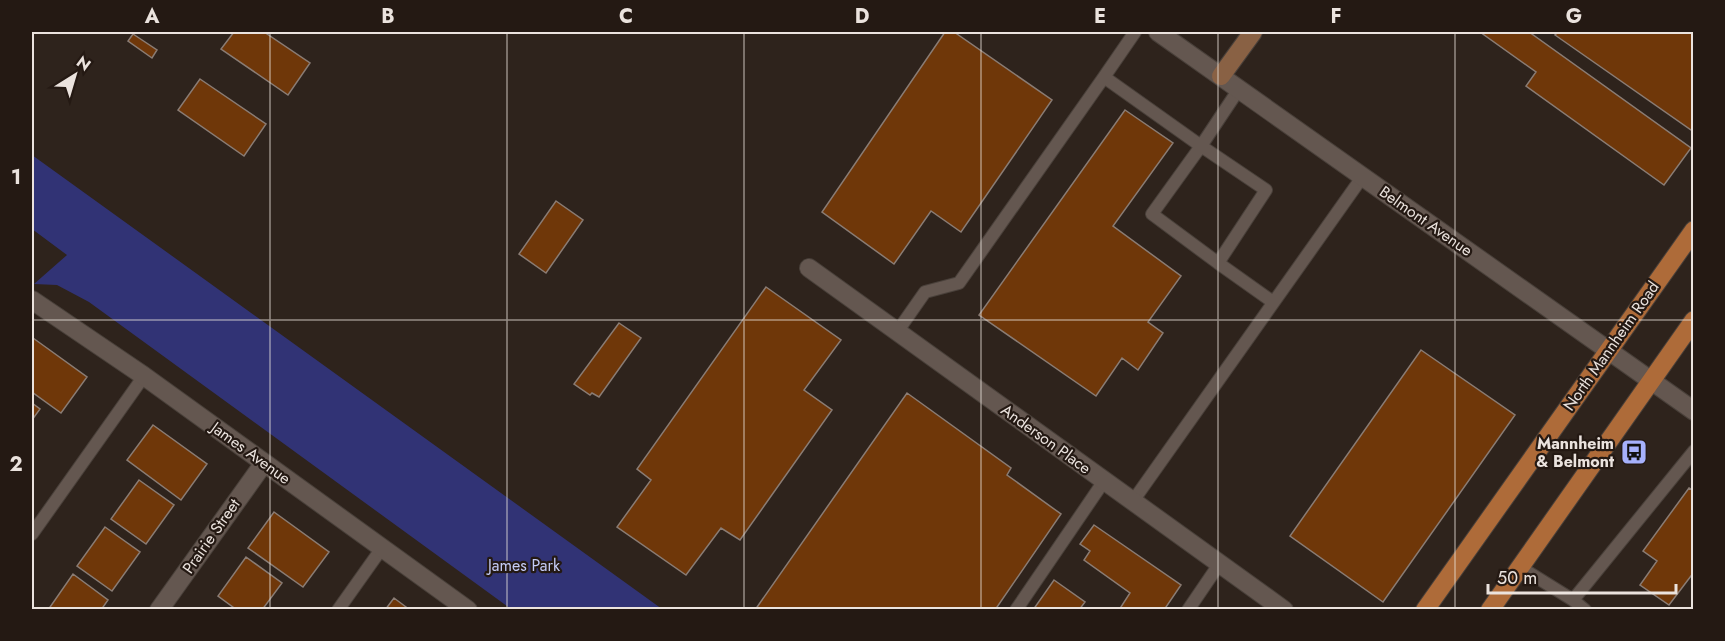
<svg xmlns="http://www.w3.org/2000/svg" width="1725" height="641" font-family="Jost,sans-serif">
<rect width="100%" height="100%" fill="#2e231c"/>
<path fill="#313375" d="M 32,155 L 662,609 L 511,609 L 89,302 L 57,285 L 34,284 L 67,255 L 32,229 Z"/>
<path fill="#6f3709" stroke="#8a7c74" stroke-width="1.5" d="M 234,32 L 264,32 L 310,63 L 288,95 L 221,49 Z
M 945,32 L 954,32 L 1052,100 L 961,232 L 931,211 L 894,264 L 822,212 Z
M 1480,32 L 1529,32 L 1691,148 L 1664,185 L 1526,86 L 1536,72 Z
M 1558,32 L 1694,32 L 1694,132 L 1555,35 Z
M 133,34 L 157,50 L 152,58 L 128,41 Z
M 200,79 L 266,124 L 244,156 L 178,110 Z
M 1125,110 L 1173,143 L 1113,226 L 1181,276 L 1148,322 L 1163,333 L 1138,370 L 1122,358 L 1096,396 L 979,315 Z
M 556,201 L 583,220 L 546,273 L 519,254 Z
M 766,287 L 841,340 L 804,390 L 832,410 L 740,540 L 721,528 L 686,575 L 617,527 L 651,480 L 637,469 Z
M 619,323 L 641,338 L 599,397 L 592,393 L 590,395 L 574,384 Z
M 33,338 L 87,377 L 61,413 L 32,392 L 32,340 Z
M 1421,350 L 1515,415 L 1383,602 L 1290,536 Z
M 907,393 L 1011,468 L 1007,475 L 1061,514 L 995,610 L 755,610 Z
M 32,403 L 40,409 L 32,420 Z
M 153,425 L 207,464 L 181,500 L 127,460 Z
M 139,480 L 174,505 L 146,544 L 111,519 Z
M 1689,488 L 1694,491 L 1694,572 L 1669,605 L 1640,585 L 1657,561 L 1643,551 Z
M 274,512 L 329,552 L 303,587 L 248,548 Z
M 1094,525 L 1181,585 L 1164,610 L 1119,610 L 1130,593 L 1084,560 L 1090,551 L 1080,544 Z
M 105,527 L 140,552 L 112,591 L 77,566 Z
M 246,557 L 282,583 L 262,610 L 237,610 L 218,596 Z
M 73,574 L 108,600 L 101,610 L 48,610 Z
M 1054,580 L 1085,602 L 1079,610 L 1033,610 Z
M 394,598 L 410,610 L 385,610 Z"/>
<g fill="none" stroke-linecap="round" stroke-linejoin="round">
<defs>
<path id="lane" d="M 1104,77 L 1135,32
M 1239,89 L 1201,146 L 1266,190 L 1218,263 L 1273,302
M 897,332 L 925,292 L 959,283 L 1104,77 L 1201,146 L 1152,214 L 1218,263
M 1133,501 L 1363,176
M 32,534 L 144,376
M 1520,567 L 1573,600 L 1694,451
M 1573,600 L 1585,610
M 338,610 L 382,548
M 1016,610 L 1104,481
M 1188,610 L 1220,563"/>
<path id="street" d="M 1158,32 L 1694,411
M 809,268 L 1284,610
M 32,300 L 144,376 L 468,610
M 159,610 L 264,463"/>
<path id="secondary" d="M 1221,76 L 1253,32"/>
<path id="primary" d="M 1425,610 L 1694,230
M 1490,610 L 1694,320"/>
</defs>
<use href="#lane" stroke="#49403a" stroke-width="14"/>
<use href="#street" stroke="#49403a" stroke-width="20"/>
<use href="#secondary" stroke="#49403a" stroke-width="20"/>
<use href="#primary" stroke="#49403a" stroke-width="20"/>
<use href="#lane" stroke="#645750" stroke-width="12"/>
<use href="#street" stroke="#645750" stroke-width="18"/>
<use href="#secondary" stroke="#896144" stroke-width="18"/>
<use href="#primary" stroke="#ae6b39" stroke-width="18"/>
</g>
<path fill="none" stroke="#ebe3de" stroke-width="1.5" stroke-opacity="0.55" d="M 270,32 L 270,610M 507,32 L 507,610M 744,32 L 744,610M 981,32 L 981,610M 1218,32 L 1218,610M 1455,32 L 1455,610M 32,320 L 1694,320"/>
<defs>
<symbol id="bus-square" viewBox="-11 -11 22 22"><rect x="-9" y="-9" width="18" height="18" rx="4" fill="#a6b1fc" stroke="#241913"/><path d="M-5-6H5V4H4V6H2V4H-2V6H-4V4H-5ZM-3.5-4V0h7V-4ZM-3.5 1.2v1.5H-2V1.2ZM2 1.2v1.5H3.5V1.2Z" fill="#111"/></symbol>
</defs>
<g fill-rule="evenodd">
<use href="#bus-square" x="1619" y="437" width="30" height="30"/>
</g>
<g text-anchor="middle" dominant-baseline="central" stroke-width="4.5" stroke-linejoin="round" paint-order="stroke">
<g font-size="16" fill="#ebe3de" stroke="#241913">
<text transform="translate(1426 221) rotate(35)">Belmont Avenue</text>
<text transform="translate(1611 346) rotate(-55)">North Mannheim Road</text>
<text transform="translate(1046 439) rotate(36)">Anderson Place</text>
<text transform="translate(251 453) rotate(36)">James Avenue</text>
<text transform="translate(211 536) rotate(-55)">Prairie Street</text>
</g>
<g font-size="16" font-weight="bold" fill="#ebe3de" stroke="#241913" text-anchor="end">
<text x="1614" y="443">Mannheim<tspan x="1614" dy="18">&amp; Belmont</tspan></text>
</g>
<g font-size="16" fill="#c5ccf7" stroke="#241913">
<text x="524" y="565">James Park</text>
</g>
</g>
<rect width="1725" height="641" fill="none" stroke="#241913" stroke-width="66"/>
<g transform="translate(75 75) rotate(37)" stroke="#241913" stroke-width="4.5" paint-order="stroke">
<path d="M0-4.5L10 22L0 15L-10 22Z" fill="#ebe3de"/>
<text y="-9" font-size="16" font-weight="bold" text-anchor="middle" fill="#ebe3de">N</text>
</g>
<path d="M1488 584v9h188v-9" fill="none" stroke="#ebe3de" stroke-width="3"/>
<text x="1497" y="584" font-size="18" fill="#ebe3de" stroke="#241913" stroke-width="4.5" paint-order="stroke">50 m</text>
<rect x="33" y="33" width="1659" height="575" fill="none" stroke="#ebe3de" stroke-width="2"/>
<g font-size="20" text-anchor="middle" font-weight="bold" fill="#ebe3de">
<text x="152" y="23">A</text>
<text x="388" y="23">B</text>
<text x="626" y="23">C</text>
<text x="862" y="23">D</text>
<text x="1100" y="23">E</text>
<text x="1336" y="23">F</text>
<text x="1574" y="23">G</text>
<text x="16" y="184">1</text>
<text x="16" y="471">2</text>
</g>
</svg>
